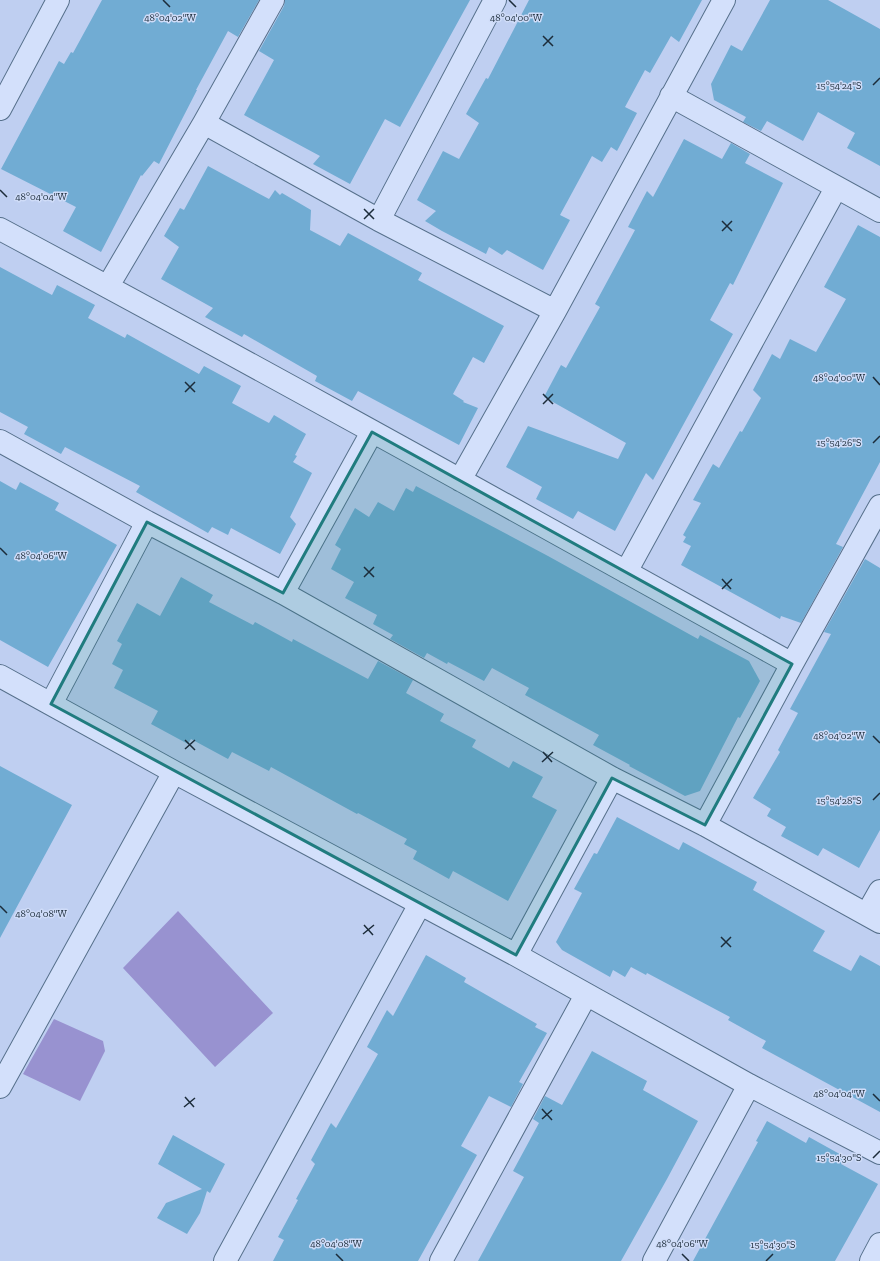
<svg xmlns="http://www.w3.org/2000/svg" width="880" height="1261" font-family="'Zilla Slab',serif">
<rect width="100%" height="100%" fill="#bfcff1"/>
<path fill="#9892d0" d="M 178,911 L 273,1013 L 215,1067 L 123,968 Z
M 54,1019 L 103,1041 L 105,1051 L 80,1101 L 23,1074 Z"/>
<path fill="#71acd3" d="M 102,0 L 259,0 L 238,37 L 228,31 L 196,90 L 197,90 L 159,164 L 154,161 L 142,176 L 141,175 L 101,252 L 63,231 L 76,207 L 1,169 L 59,61 L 64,64 L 71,52 L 73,53 Z
M 285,0 L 470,0 L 400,127 L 385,119 L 350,184 L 313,164 L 320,156 L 244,115 L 274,60 L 259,51 L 284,6 Z
M 529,0 L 702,0 L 679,42 L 671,36 L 650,73 L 645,70 L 625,107 L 637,113 L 617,151 L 611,147 L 602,162 L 592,156 L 560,215 L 570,220 L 543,270 L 507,250 L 502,255 L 489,247 L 486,254 L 442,231 L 425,221 L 436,211 L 417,200 L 443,151 L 459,159 L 479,123 L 466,114 L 486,78 L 488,79 Z
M 770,0 L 828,0 L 880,29 L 880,166 L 847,148 L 855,133 L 818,112 L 803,141 L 767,121 L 761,131 L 743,122 L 746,117 L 714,100 L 711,84 L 731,45 L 742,51 Z
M 684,139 L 722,159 L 731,143 L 750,154 L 745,163 L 783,183 L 733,285 L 730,283 L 710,320 L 733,334 L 653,480 L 646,473 L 615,531 L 578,511 L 573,519 L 536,499 L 542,487 L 506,467 L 528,426 L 618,459 L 626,443 L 544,397 L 561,365 L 566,368 L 600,307 L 595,304 L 635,230 L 628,227 L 647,191 L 653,197 Z
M 208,166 L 269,199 L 275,190 L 280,195 L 282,193 L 311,210 L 310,230 L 340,246 L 348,233 L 422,273 L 418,280 L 504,326 L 484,363 L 473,357 L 453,394 L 464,401 L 463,402 L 478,408 L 459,445 L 358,391 L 352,401 L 315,381 L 317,376 L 244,334 L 242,337 L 205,317 L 213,308 L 161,279 L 179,247 L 164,236 L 180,208 L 184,210 Z
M 858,225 L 880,237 L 880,462 L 836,544 L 843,547 L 801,623 L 781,616 L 780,619 L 681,565 L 691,546 L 683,542 L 686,537 L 683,535 L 701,503 L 693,500 L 713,464 L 719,468 L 740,431 L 742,432 L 761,398 L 753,390 L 772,354 L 780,359 L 790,339 L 816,352 L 846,299 L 824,287 Z
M 0,267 L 52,295 L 57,285 L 95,305 L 88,318 L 125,338 L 127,334 L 199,374 L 204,366 L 241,386 L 232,403 L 269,423 L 274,415 L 306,434 L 295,455 L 297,456 L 293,462 L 312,473 L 290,517 L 296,524 L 280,554 L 231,528 L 228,535 L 212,527 L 208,533 L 136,492 L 140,486 L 65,447 L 61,454 L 24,434 L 28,427 L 0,412 Z
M 0,481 L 16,490 L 20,482 L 59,503 L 55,510 L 117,545 L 48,667 L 0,640 Z
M 416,486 L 548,556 L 698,639 L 700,635 L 749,661 L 760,681 L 740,718 L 738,717 L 700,791 L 685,796 L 629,766 L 630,765 L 593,745 L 599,735 L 525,695 L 529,688 L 492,668 L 484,681 L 448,662 L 447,664 L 427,653 L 424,658 L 390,639 L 393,635 L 373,624 L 377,615 L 345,598 L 354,582 L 331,569 L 341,549 L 335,545 L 355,508 L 369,517 L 378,502 L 394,511 L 406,488 L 413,492 Z
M 865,559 L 880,568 L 880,830 L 859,868 L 823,848 L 818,856 L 781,836 L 786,827 L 767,816 L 771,809 L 753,798 L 780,752 L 778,750 L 798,713 L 790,709 L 831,634 L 824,632 Z
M 181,577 L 213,595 L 209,602 L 253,625 L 255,622 L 292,642 L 293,639 L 368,679 L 378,661 L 413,680 L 406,693 L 444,714 L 440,721 L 476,740 L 472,747 L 509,768 L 513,761 L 543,777 L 532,797 L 557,810 L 508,901 L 453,871 L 449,879 L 413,859 L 417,851 L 404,844 L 407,839 L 358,813 L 357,814 L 271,767 L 269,771 L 232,752 L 228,759 L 191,739 L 188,744 L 151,724 L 158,711 L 114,688 L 123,670 L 112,664 L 122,644 L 117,641 L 137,603 L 160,616 Z
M 0,766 L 72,805 L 0,938 Z
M 617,817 L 679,850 L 683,842 L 757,882 L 753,890 L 825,931 L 813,951 L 851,971 L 860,955 L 880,966 L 880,1112 L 762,1048 L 766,1041 L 728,1020 L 730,1017 L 647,973 L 646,975 L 631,967 L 625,977 L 613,970 L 610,977 L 562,950 L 556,942 L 582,893 L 574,889 L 594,853 L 597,854 Z
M 426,955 L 466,978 L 464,982 L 537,1024 L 535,1027 L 547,1033 L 519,1082 L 523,1084 L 511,1107 L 489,1096 L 461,1146 L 477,1155 L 418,1261 L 273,1261 L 284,1240 L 278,1237 L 298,1200 L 296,1199 L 315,1164 L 311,1160 L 331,1123 L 336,1128 L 378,1054 L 367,1047 L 387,1010 L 393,1016 Z
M 592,1051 L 647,1081 L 643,1090 L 698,1121 L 667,1179 L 621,1261 L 478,1261 L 524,1177 L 513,1171 L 539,1123 L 533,1119 L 545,1096 L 562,1105 Z
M 767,1121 L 806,1143 L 809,1137 L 845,1157 L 841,1164 L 878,1184 L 835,1261 L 693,1261 L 758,1142 L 756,1141 Z
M 173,1135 L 225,1164 L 210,1193 L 207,1191 L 200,1213 L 187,1234 L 157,1218 L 166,1203 L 202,1189 L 158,1164 Z"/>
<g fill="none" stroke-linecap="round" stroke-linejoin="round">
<defs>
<path id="minor" d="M 671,96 L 880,211
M 0,109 L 58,0
M 204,123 L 379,220 L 555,311
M 379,220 L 495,0
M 0,229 C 266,371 529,518 792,664
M 108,286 L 204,123 L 273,0
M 0,441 L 147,522 L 283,593 L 612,778 L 705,825 L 880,922
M 460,480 L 555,311 L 724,0
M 626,572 L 836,188
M 283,593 L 372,432
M 0,676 L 174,772 L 516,955 L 749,1085 L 880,1153
M 51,704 L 147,522
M 705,825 L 792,664 L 880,506
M 867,914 L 880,891
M 516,955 L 612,778
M 0,1087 L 174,772
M 225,1261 L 420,904
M 441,1261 L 586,995
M 654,1261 L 749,1085
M 871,1261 L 880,1244"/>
</defs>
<use href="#minor" stroke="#56708b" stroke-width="24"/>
<use href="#minor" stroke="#d3e0fb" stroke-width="22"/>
</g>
<path fill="#207c7f" fill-opacity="0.2" stroke="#207c7f" stroke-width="3" stroke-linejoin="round" d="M 372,432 L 792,664 L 705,825 L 612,778 L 516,955 L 51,704 L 147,522 L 283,593 Z"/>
<path fill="none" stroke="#1c2c3a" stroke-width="1.5" d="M 163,0 L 170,7M 509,0 L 516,7M 543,36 L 553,46M 543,46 L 553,36M 873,85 L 880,78M 0,190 L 7,197M 364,209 L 374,219M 364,219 L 374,209M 722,221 L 732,231M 722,231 L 732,221M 873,377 L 880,385M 185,382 L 195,392M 185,392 L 195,382M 543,394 L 553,404M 543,404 L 553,394M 873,443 L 880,436M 0,548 L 7,555M 364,567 L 374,577M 364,577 L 374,567M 722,579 L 731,589M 722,589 L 732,579M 873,736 L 880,743M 185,740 L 195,750M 185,749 L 195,740M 543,752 L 552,762M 542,762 L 553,752M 873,800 L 880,793M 0,906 L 7,913M 364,925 L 373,935M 363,934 L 374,925M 721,937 L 731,947M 721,947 L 731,937M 873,1094 L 880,1101M 185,1097 L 194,1107M 184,1107 L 195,1098M 542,1109 L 552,1120M 542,1119 L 552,1110M 873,1158 L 880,1151M 336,1254 L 343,1261M 682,1254 L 689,1261M 766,1261 L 773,1254"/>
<g font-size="10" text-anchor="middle" fill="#1c2c3a" stroke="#cfdcf8" stroke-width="3" stroke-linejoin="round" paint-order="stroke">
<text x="516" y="21">48°04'00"W</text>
<text x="170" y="21">48°04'02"W</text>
<text x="839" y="89">15°54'24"S</text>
<text x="41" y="200">48°04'04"W</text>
<text x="839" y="381">48°04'00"W</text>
<text x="839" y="446">15°54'26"S</text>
<text x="41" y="559">48°04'06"W</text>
<text x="839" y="739">48°04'02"W</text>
<text x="839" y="804">15°54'28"S</text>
<text x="41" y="917">48°04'08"W</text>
<text x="839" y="1097">48°04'04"W</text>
<text x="839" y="1161">15°54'30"S</text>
<text x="336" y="1247">48°04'08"W</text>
<text x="682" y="1247">48°04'06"W</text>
<text x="773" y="1248">15°54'30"S</text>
</g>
</svg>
